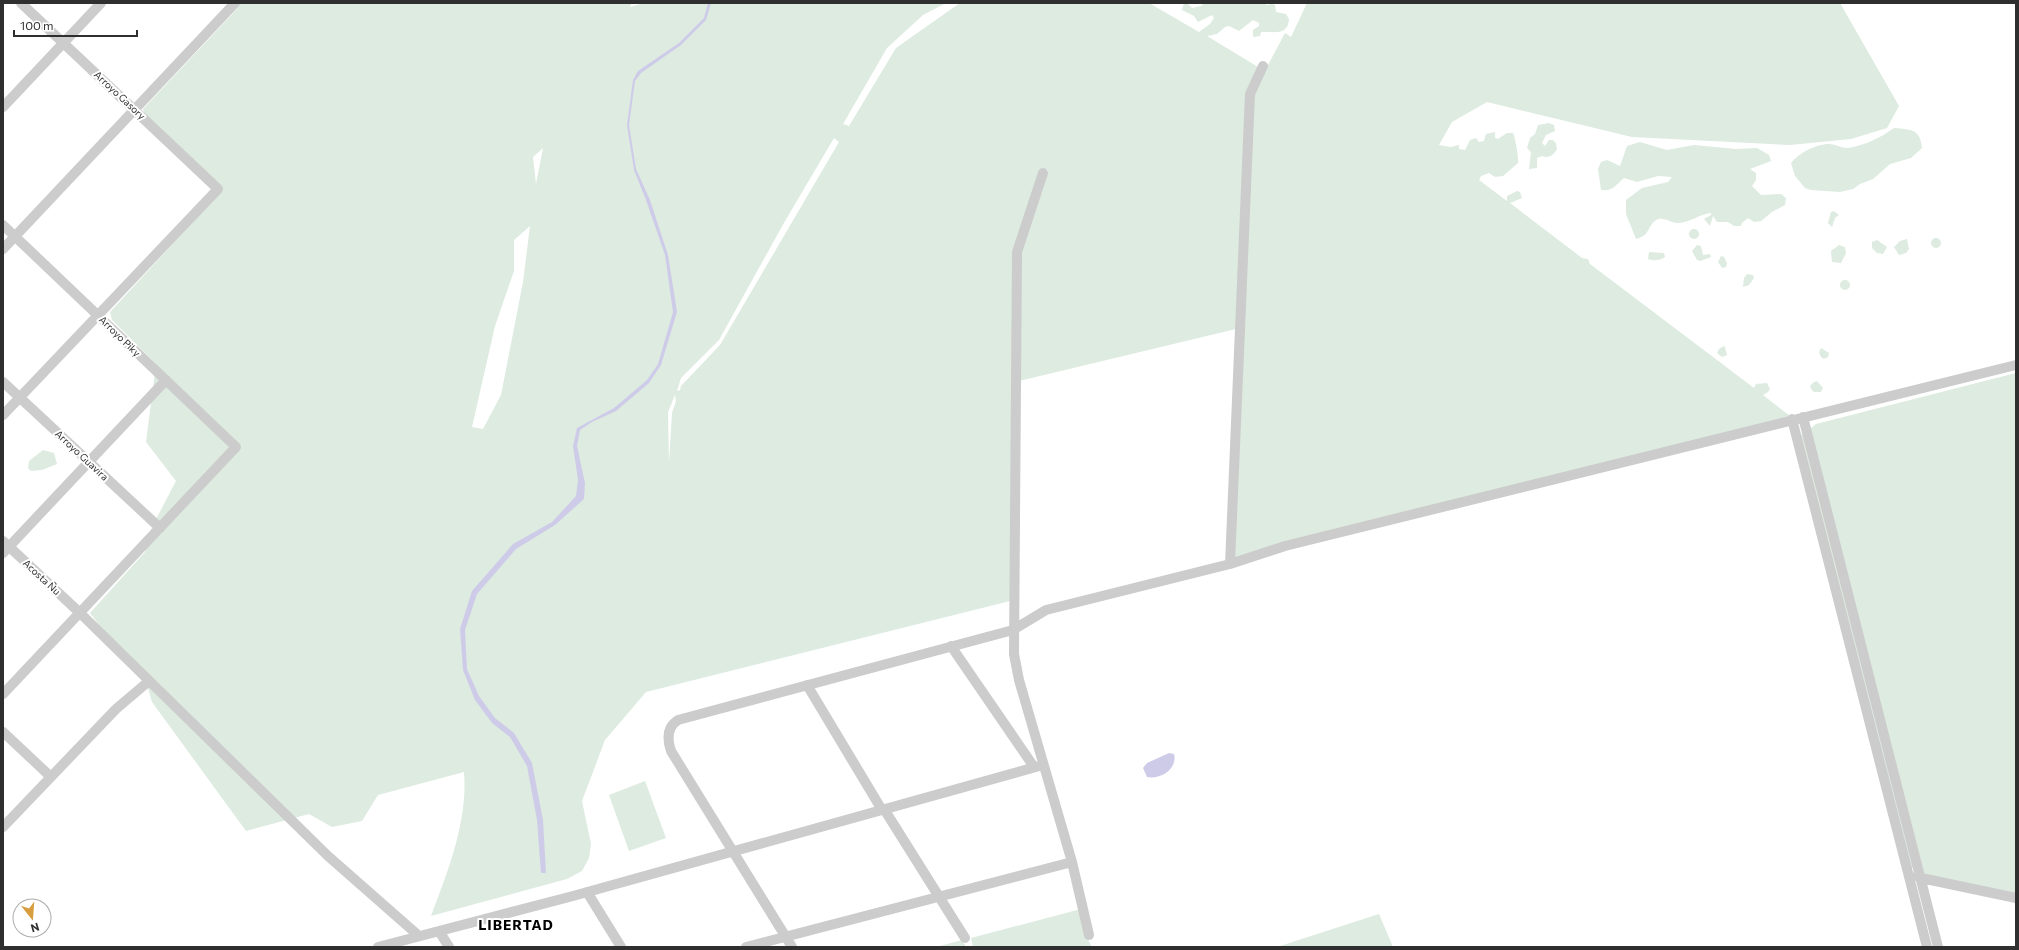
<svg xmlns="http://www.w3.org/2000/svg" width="2019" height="950" font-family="Commissioner,sans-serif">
<rect width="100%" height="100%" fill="#fff"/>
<path fill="#ddebe0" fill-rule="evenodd" d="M 239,3 L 632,3 L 630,7 L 644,3 L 946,3 L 923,15 L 887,48 L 843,124 L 849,126 L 896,48 L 960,3 L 1149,3 L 1199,32 L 1210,24 L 1214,18 L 1212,15 L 1198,22 L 1194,16 L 1182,10 L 1184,3 L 1187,3 L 1192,8 L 1201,6 L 1204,3 L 1265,3 L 1266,5 L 1272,4 L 1275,5 L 1276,12 L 1286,14 L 1289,19 C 1288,37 1272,31 1261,32 L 1260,36 L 1253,37 L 1253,30 L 1259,26 L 1259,23 L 1253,20 L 1239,31 L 1229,26 L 1225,27 L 1217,34 L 1207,36 L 1258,67 L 1247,95 L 1236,329 L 1019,381 L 1021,253 L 1048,170 L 1042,168 L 1014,253 L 1010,601 L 646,692 L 605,740 L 582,801 L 591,844 L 589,858 L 582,871 L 567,879 L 431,916 C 448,871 468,821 464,772 L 378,795 L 362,821 L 332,827 L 309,814 L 246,831 L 152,702 L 148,688 L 90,613 L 145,552 L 152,527 L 176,481 L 146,442 L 156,364 L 112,320 L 110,312 L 219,194 L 145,115 L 143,109 L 237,9 ZM 834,138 L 839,142 L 720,345 L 681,386 L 680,390 L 677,391 L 681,378 L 719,340 L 785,221 ZM 543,148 L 536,184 L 533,157 ZM 530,226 L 523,282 L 501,395 L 483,429 L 472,427 L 495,326 L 514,271 L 514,240 ZM 675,395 L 676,401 L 672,413 L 669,463 L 668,412 Z
M 1307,3 L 1840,3 L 1899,106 L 1887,128 L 1851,139 L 1790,145 L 1632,137 L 1487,102 L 1452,122 L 1439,145 L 1451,147 L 1459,145 L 1459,149 L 1465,150 L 1470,140 L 1476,138 L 1479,142 L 1484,141 L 1486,134 L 1495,132 L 1495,138 L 1498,139 L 1507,133 L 1513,133 C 1515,136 1519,159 1518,163 L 1503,176 L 1495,177 L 1489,173 L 1481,176 L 1479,180 L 1507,201 L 1507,196 L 1517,191 L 1520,192 L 1522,198 L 1510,203 L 1582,258 L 1588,259 L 1590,264 L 1754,388 L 1756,384 L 1767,383 L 1770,389 L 1768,392 L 1763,395 L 1790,416 L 1237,559 L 1232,556 L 1252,95 L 1285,33 L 1291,37 Z
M 1549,123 L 1554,125 L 1555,131 L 1546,135 L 1542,143 L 1545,146 L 1549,140 L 1553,140 L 1556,143 L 1557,149 C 1554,155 1548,159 1542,156 L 1537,158 L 1537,168 L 1529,169 L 1531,152 L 1527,148 L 1530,138 L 1535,134 L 1538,125 Z
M 1894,128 C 1911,130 1920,128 1922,148 L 1911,158 L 1890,164 L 1873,179 L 1860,184 L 1853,189 L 1840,192 L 1811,190 L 1805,188 L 1795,176 L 1791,163 C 1799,153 1816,144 1829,144 C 1836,144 1841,148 1848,148 C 1863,146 1882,137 1894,128 Z
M 1640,142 L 1667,150 L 1694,145 L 1736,149 L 1757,148 L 1769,155 L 1771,161 L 1750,169 L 1756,173 L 1756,180 L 1752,186 L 1761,195 L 1781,194 L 1786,198 L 1785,205 L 1772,212 L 1761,221 L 1754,222 L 1748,218 L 1742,223 L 1741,226 L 1734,226 L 1728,222 L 1717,222 L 1713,216 L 1710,226 L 1704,219 L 1711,215 L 1711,213 C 1699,214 1690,223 1678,223 C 1670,223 1664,216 1656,220 C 1647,226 1651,235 1636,239 L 1626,214 L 1626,200 L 1642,188 L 1668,182 L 1672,177 L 1658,176 L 1637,182 L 1624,178 C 1616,185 1612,192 1601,190 L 1598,169 L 1601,162 L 1607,160 L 1620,166 L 1627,146 Z
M 1834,211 L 1839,215 L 1835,218 L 1832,227 L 1828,223 L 1831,212 Z
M1689 234a5 5 0 1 1 10 0a5 5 0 1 1-10 0Z
M1931 243a5 5 0 1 1 10 0a5 5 0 1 1-10 0Z
M 1907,239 L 1909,249 L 1906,253 L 1899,255 L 1894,247 L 1900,241 Z
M 1877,240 L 1887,247 L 1883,254 L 1877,253 L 1872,248 L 1872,242 Z
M 1697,245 L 1701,246 L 1703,255 L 1710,254 L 1711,257 L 1700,261 L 1697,260 L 1692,251 Z
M 1839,245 L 1845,247 L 1846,253 L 1841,263 L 1832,262 L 1831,251 Z
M 1649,252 L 1664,253 L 1665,257 C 1659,261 1654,261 1648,259 Z
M 1721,256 L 1724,257 L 1727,263 L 1726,267 L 1722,268 L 1718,262 Z
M 1747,274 L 1753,275 L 1754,278 L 1749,285 L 1743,287 L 1744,278 Z
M1840 285a5 5 0 1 1 10 0a5 5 0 1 1-10 0Z
M 1724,346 L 1725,347 L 1727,355 L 1722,357 L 1717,353 L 1719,349 Z
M 1821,348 L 1829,353 L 1828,357 L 1824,359 L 1821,357 L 1819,352 Z
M 2016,373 L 2016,896 L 1925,876 L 1810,429 L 1816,424 Z
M 1817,381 L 1823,388 L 1821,392 L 1814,392 L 1811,389 L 1810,386 L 1814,382 Z
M 1801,435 L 1803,435 L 1913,868 L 1911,868 Z
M 43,450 L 54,453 L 57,464 L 42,470 L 31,471 L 28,468 L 29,461 Z
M 645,781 L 666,838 L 629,851 L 609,795 Z
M 1081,909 L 1086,936 L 1092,947 L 973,947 L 971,938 Z
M 1379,914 L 1393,947 L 1277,947 Z
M 962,940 L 966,947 L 936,947 Z"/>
<path fill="#cecbe9" d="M 708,3 L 711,3 L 706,20 L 681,45 L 641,73 L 635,81 L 629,125 L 636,169 L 650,200 L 668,255 L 677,312 L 661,365 L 649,383 L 616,411 L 592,422 L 580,430 L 577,446 L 585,483 L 584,499 L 555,525 L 516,549 L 477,594 L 465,630 L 467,669 L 479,696 L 495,718 L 514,733 L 532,763 L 543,820 L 546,873 L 541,873 L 537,820 L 527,766 L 510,737 L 492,723 L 475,700 L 463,670 L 460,629 L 472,591 L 513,544 L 552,522 L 576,496 L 578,480 L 573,446 L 577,428 L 614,408 L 647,380 L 658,364 L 673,312 L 665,255 L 646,200 L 634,170 L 627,125 L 633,80 L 638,71 L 679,43 L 704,18 Z
M 1169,753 L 1174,754 C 1178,769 1160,780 1147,777 L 1143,768 L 1147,763 Z"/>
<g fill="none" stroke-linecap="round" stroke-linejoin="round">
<path stroke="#ccc" stroke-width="10" d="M 3,107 L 101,3
M 1043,173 L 1017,252 L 1014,654 L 1019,680 L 1072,862 L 1089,935
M 3,225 L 236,447 L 3,694
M 3,249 L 235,3
M 3,382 L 160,528
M 3,415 L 218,189 L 21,3
M 1803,417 L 1938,947
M 1792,419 L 1927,947
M 3,541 L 80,613 L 328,856 L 419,936
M 3,553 L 166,380
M 1230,564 L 1250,94 L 1263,66
M 951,646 L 1034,767
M 807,685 L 882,810
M 3,732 L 51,777
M 884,809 L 965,938
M 3,827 L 116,709 L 149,681
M 1917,876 L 1921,878 L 2016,898
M 587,892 L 621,947
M 439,931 L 449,947
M 378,947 L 573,896 L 1043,765
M 746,947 L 1072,862
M 792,947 L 671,751 C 667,739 667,727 678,720 L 1013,630 L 1046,610 L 1230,564 L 1285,546 L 2016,365"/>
</g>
<g text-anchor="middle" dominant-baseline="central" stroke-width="4" stroke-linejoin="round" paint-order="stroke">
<g font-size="10" fill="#2f2f2f" stroke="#fff">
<text transform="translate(120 95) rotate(43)">Arroyo Gasory</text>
<text transform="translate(120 336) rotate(44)">Arroyo Piky</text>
<text transform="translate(82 455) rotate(43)">Arroyo Guavira</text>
<text transform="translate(42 577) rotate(43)">Acosta Ñu</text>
</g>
<g font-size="14" font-weight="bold" letter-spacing="1" fill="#000" stroke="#fff">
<text x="516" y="924">LIBERTAD</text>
</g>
</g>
<rect width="2019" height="950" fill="none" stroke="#2f2f2f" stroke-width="8"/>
<g transform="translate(32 918) rotate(163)"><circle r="19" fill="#ffffff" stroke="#acacac"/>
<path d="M0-3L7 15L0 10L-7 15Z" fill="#d79d3f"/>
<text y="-6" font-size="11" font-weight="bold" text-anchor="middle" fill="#2f2f2f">N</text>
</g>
<path d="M14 30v6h123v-6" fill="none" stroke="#2f2f2f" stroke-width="2"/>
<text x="20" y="30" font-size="12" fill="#2f2f2f" stroke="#ffffff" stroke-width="3" paint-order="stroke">100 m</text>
</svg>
